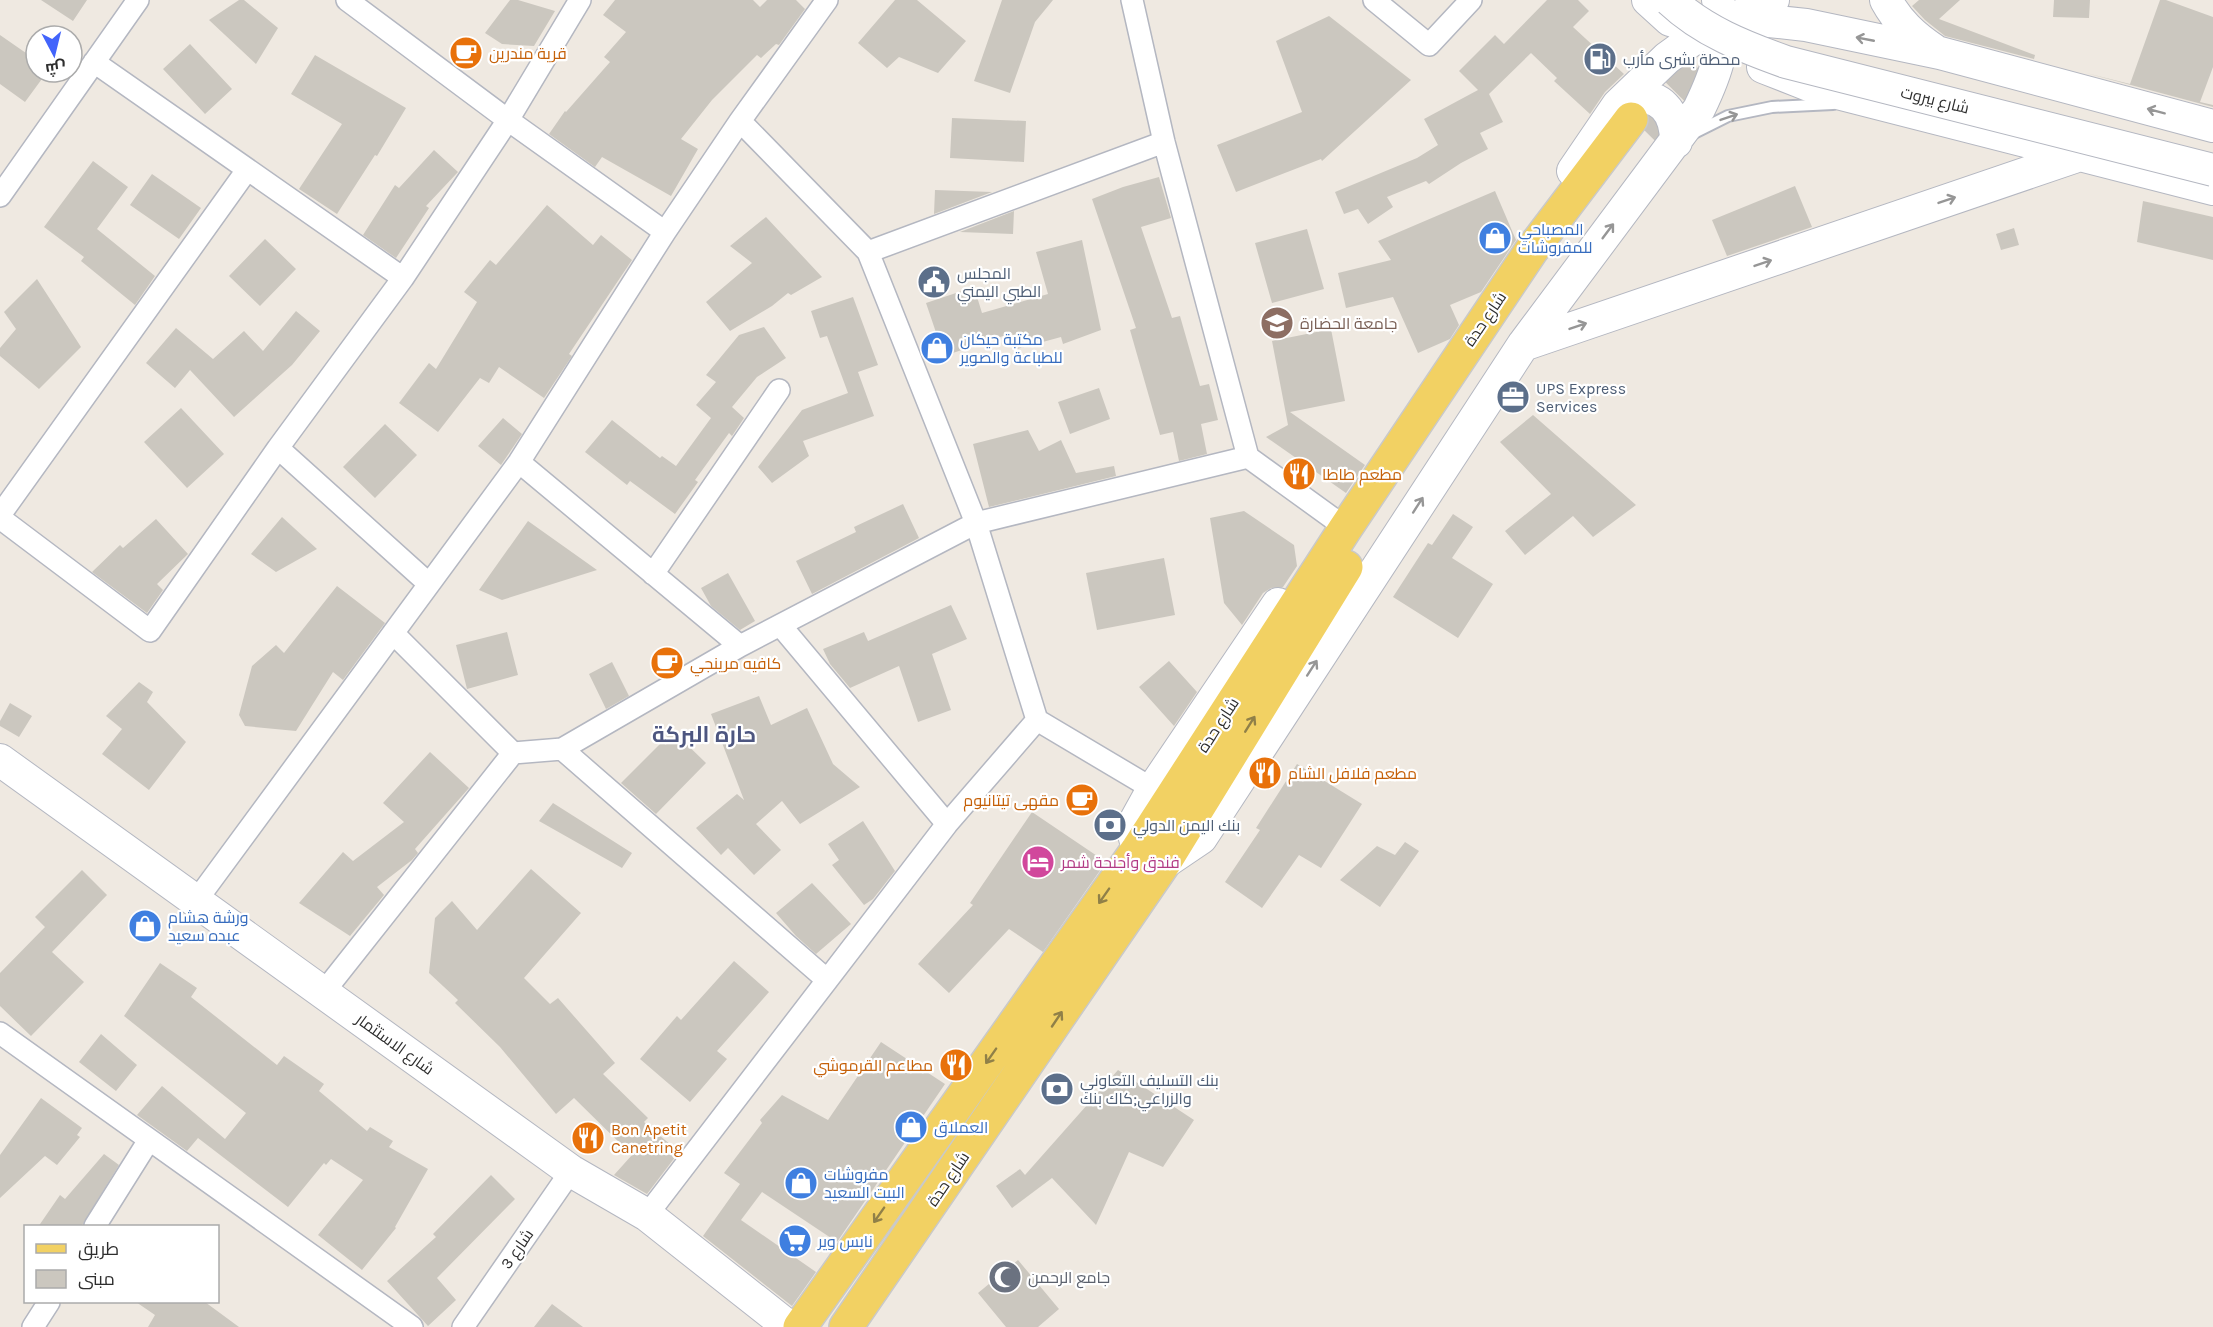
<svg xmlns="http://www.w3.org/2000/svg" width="2213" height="1327" font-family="Karla,Cairo,sans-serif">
<rect width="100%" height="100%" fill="#efe9e1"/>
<path fill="#cbc7bf" d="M 41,0 L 87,0 L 73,21 Z
M 239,0 L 244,0 L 278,28 L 256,64 L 209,20 Z
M 510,0 L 518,0 L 555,11 L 534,46 L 502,44 L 485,33 Z
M 615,0 L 753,0 L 760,7 L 767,0 L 796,0 L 805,9 L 779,45 L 776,44 L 761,58 L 757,55 L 712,100 L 681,139 L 698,149 L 671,196 L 602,157 L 595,167 L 549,134 L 565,111 L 566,112 L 610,62 L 604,57 L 626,32 L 603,15 Z
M 895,0 L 917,0 L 966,41 L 938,73 L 899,57 L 887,68 L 858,43 Z
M 1002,0 L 1053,0 L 1035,22 L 1010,93 L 974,81 Z
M 1547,0 L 1578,0 L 1589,11 L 1573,27 L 1624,74 L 1605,92 L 1590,114 L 1554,81 L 1557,78 L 1531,53 L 1489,94 L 1503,122 L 1480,133 L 1488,149 L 1461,163 L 1429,184 L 1426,181 L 1387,197 L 1393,207 L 1368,224 L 1358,209 L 1344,214 L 1335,192 L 1417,158 L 1438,145 L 1424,119 L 1478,90 L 1459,71 L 1495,35 L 1504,44 Z
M 1919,0 L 1960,0 L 1939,19 L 2035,55 L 2034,59 L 1945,36 L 1925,20 L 1912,6 Z
M 2054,0 L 2090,0 L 2089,18 L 2053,17 Z
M 2160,0 L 2166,0 L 2213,17 L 2213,67 L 2200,102 L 2213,105 L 2213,107 L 2086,73 L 2130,84 Z
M 1329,16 L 1411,80 L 1322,161 L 1321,159 L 1236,192 L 1217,145 L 1302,112 L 1276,41 Z
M 0,35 L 36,60 L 36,72 L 47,72 L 25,102 L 0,84 Z
M 190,44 L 232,89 L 205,114 L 163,69 Z
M 315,55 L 406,108 L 377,156 L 375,155 L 337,214 L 299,189 L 342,124 L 291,94 Z
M 952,118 L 1026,121 L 1024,162 L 950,158 Z
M 434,150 L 458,172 L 426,206 L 429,208 L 396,258 L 363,235 L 395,185 L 399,188 Z
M 93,161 L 128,187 L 97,229 L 155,276 L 135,305 L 81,261 L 84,257 L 44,227 Z
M 152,174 L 201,208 L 179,239 L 130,205 Z
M 1159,177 L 1171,218 L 1141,227 L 1172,318 L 1180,316 L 1200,386 L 1209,384 L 1218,420 L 1201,424 L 1207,454 L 1179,461 L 1173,432 L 1160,435 L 1130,330 L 1136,328 L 1092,199 L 1123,187 Z
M 1795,186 L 1812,227 L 1727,256 L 1712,220 Z
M 935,190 L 992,192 L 934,214 Z
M 1495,191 L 1516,240 L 1481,292 L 1450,305 L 1459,325 L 1450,339 L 1418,353 L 1393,297 L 1346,308 L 1338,273 L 1391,260 L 1378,241 Z
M 2143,201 L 2213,217 L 2213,260 L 2137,242 Z
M 547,205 L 593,245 L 601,235 L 632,260 L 569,354 L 572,356 L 544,398 L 499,367 L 489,383 L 480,378 L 438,432 L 399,403 L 429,363 L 436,369 L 477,302 L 464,292 L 490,260 L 496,265 Z
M 1014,211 L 1013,234 L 960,232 Z
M 766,217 L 822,277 L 791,295 L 788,293 L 772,306 L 730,331 L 706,302 L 752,263 L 730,246 Z
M 2014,228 L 2019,245 L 2001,250 L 1996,234 Z
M 1307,229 L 1324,289 L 1272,303 L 1255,243 Z
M 265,239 L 296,269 L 260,306 L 229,276 Z
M 1082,240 L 1101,330 L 1063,344 L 1061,337 L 1017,349 L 1012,333 L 944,356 L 926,303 L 974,287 L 982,313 L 1048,294 L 1036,252 Z
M 37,279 L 81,347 L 39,389 L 0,356 L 0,348 L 16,329 L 4,312 Z
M 853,297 L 878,365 L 858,372 L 874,416 L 803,441 L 809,456 L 772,483 L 758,467 L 802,410 L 848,393 L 827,336 L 820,338 L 811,311 Z
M 296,311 L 320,331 L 292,365 L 234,417 L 190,370 L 175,388 L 146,363 L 176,328 L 213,359 L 244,331 L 263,351 Z
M 764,327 L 786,358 L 757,377 L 732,407 L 744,418 L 732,436 L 729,433 L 695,480 L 698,482 L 675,514 L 630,481 L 627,485 L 585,452 L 612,420 L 660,458 L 662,456 L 676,466 L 711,418 L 696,405 L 716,382 L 706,375 L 739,335 Z
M 1331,329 L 1345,401 L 1290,412 L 1365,465 L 1346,493 L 1266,437 L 1288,425 L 1272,341 Z
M 1099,388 L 1110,419 L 1070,434 L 1058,402 Z
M 181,408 L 224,454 L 187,488 L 144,442 Z
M 1533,415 L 1636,505 L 1593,537 L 1573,516 L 1525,555 L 1505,531 L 1551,494 L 1500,442 Z
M 503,418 L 522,434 L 501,465 L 478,446 Z
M 385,424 L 417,455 L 375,498 L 343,467 Z
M 1028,430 L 1039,451 L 1061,440 L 1076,473 L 1114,466 L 1116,476 L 989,507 L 973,444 Z
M 903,504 L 919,538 L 812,594 L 796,561 L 856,532 L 854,527 Z
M 1244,511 L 1294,545 L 1297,566 L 1283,587 L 1271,588 L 1263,593 L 1242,625 L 1224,603 L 1210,518 Z
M 1453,514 L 1473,527 L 1452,558 L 1493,584 L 1458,638 L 1393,597 L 1428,543 L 1432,545 Z
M 282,517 L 317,549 L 276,572 L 251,554 Z
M 156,519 L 188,554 L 157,584 L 163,590 L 147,613 L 92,572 L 120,545 L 123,548 Z
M 528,521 L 597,570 L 502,600 L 479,590 Z
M 1164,558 L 1175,615 L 1097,630 L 1086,573 Z
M 728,573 L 755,621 L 740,630 L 711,606 L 701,588 Z
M 337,586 L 385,623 L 343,680 L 333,672 L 296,731 L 245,726 L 239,715 L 252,666 L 276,645 L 284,653 Z
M 951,605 L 967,639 L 932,654 L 951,710 L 918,722 L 899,666 L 850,688 L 830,664 L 823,649 L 864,632 L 868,641 Z
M 507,632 L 518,675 L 467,689 L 456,645 Z
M 1169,661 L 1197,692 L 1174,726 L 1139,687 Z
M 612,662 L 629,696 L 606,709 L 589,674 Z
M 139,682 L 153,692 L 147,702 L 186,742 L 149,790 L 102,754 L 122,729 L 106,716 Z
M 759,696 L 771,725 L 807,708 L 833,764 L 860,787 L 800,824 L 782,801 L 756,824 L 781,850 L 754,875 L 728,848 L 721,855 L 696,828 L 737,794 L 744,800 L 711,714 Z
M 10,703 L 32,716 L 19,737 L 0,726 L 0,721 Z
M 673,731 L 706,763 L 656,814 L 621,783 Z
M 430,752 L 469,788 L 415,849 L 418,853 L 412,860 L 377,887 L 384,895 L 350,936 L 299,903 L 343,852 L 353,861 L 404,822 L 383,803 Z
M 1297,764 L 1362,804 L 1321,868 L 1299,855 L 1262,908 L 1225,882 L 1260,830 L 1256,828 Z
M 553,803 L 632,853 L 622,868 L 539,821 Z
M 1032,812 L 1106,862 L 1043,952 L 1009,929 L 949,993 L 918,964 L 973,905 L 970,903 Z
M 863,821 L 895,871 L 873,899 L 864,905 L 832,865 L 839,860 L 828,844 Z
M 1405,842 L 1419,851 L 1380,907 L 1340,880 L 1377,846 L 1395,855 Z
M 531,869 L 581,913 L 524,978 L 550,1004 L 558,998 L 615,1063 L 603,1074 L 648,1118 L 644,1122 L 679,1152 L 647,1194 L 614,1175 L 632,1155 L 574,1098 L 556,1114 L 500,1047 L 455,1003 L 458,1000 L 429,973 L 435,918 L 452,901 L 477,930 Z
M 82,870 L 107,895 L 52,952 L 84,982 L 31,1036 L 0,1006 L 0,973 L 45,927 L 35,917 Z
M 812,883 L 851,924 L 816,954 L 796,936 L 776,913 Z
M 734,961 L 769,992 L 717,1051 L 727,1059 L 690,1102 L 640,1059 L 677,1016 L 681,1020 Z
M 160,963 L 197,988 L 191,997 L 277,1065 L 284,1056 L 324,1084 L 319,1091 L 367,1131 L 370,1127 L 393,1141 L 389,1147 L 428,1169 L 395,1227 L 396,1228 L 362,1270 L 318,1235 L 363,1180 L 331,1159 L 326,1165 L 324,1163 L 288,1207 L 198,1138 L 187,1151 L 137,1115 L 162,1086 L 225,1139 L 246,1113 L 124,1016 Z
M 101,1034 L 137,1065 L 116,1091 L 79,1062 Z
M 881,1042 L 945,1084 L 837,1242 L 762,1192 L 741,1220 L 816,1272 L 792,1306 L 703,1236 L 740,1184 L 724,1173 L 762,1123 L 760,1120 L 782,1095 L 828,1120 Z
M 1118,1070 L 1194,1120 L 1163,1167 L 1129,1152 L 1096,1225 L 1052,1178 L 1012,1208 L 996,1186 L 1020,1169 L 1025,1175 Z
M 41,1098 L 82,1128 L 77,1135 L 80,1137 L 57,1165 L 45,1156 L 0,1198 L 0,1155 Z
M 104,1154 L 119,1165 L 81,1227 L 38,1227 L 60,1195 L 65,1199 Z
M 491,1175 L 515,1199 L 437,1278 L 456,1300 L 428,1326 L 387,1281 L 436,1237 L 433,1234 Z
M 1018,1260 L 1059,1309 L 1038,1327 L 1006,1327 L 978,1293 Z
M 136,1302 L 205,1302 L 239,1327 L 148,1327 L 155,1315 Z
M 552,1304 L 583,1327 L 534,1327 Z"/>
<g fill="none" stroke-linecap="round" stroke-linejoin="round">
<path stroke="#c8c4bd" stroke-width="33" stroke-dasharray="33 16" stroke-linecap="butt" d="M 1643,129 L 1730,41"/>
<defs>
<path id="lane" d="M 1692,134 L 1728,116 L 1772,107 L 1833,104"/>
<path id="street" d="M 347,0 L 508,120 L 665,232
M 1132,0 L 1164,142 L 1248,457 L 1335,520
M 1374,0 L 1429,45 L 1471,0
M 94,62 L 403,278
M 740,121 L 868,252 L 976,523 L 1037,720 L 1153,789
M 0,196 L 138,0
M 868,252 L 1164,142
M 278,448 L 429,584
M 519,462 L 740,646
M 0,515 L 247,170
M 0,518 L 150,631 L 278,448 L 403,278 L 508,120 L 580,0
M 653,574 L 779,390
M 781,626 L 947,824
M 393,633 L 513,753
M 562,749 L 826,979
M 196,901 L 519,462 L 665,232 L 740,121 L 827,0
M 323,993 L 513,753 L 562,749 L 740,646 L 976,523 L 1248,457
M 0,1033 L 412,1327
M 647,1215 L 947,824 L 1037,720
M 95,1226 L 149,1140
M 33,1327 L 49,1302
M 463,1327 L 571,1171"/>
<path id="secondary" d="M 1648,0 L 1670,20 L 1690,26 L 1769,21 L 1806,25 L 1940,53 L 2213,126
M 1886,0 C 1898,22 1913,36 1934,50
M 1763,67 L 1814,87 L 2213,189
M 1629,96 C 1661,94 1676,111 1676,142
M 1573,171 L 1618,105 L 1667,58 L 1696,37 L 1773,0
M 1523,345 L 2080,155
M 0,760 L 571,1171 L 647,1215 L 789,1327
M 1138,849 L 1132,827 L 1153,789 L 1278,604
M 1164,863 L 1201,838 L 1523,345 L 1699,109 C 1717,72 1728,42 1718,0"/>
<path id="primary" d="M 800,1327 L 1138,849 L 1345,529 L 1531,251 L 1631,119
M 846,1327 L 1164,863 L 1346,567"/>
</defs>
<use href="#lane" stroke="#b4b7c1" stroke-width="14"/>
<use href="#street" stroke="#b4b7c1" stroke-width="24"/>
<use href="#secondary" stroke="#b4b7c1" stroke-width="34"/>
<use href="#primary" stroke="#c9c9c9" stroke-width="36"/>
<use href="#lane" stroke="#fff" stroke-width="10"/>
<use href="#street" stroke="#fff" stroke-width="21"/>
<use href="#secondary" stroke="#fff" stroke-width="32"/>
<use href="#primary" stroke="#f2d163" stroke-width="33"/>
<defs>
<path id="secondary-bridge" d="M 1670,0 C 1703,31 1744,47 1786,62 L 2213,170"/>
</defs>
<use href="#secondary-bridge" stroke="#b4b7c1" stroke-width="34" stroke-linecap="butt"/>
<use href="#secondary-bridge" stroke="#fff" stroke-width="32"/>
</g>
<defs><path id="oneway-shaft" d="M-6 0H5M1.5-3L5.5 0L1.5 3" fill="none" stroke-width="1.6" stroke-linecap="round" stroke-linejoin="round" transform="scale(1.5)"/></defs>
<g stroke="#969696">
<use href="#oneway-shaft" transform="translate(1865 39) rotate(-169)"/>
<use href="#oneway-shaft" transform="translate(2156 111) rotate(-165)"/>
<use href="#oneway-shaft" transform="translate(1729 117) rotate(-19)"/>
<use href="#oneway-shaft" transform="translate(1947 200) rotate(-19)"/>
<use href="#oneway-shaft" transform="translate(1608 231) rotate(-53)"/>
<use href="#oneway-shaft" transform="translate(1763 263) rotate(-19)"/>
<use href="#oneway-shaft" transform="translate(1578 326) rotate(-19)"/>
<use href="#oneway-shaft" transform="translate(1418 505) rotate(-57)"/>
<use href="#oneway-shaft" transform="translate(1312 668) rotate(-57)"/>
</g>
<g stroke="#908048">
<use href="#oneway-shaft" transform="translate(1250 724) rotate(-58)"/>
<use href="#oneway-shaft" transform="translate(1104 896) rotate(125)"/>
<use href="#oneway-shaft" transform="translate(1057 1019) rotate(-56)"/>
<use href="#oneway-shaft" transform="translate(991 1056) rotate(125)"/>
<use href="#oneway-shaft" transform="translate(879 1215) rotate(125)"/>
</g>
<defs>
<symbol id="cafe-disc" viewBox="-11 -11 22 22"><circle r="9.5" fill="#e8710a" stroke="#fff"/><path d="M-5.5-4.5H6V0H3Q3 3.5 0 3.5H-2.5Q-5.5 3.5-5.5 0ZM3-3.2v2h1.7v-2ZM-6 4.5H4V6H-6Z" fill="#fff"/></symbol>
<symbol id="fuel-disc" viewBox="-11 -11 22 22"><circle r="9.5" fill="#5c6f8a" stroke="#fff"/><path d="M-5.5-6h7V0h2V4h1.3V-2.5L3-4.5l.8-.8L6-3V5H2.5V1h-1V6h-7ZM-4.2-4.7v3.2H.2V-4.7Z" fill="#fff"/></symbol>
<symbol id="shop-disc" viewBox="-11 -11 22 22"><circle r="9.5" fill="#3f7fe0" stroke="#fff"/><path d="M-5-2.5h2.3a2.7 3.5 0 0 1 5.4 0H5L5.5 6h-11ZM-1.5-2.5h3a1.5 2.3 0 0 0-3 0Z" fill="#fff"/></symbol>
<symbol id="civic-disc" viewBox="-11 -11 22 22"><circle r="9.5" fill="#5c6f8a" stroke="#fff"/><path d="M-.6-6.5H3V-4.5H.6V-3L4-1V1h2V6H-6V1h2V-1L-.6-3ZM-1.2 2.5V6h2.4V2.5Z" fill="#fff"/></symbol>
<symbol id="university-disc" viewBox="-11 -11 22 22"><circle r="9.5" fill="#8d6e63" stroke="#fff"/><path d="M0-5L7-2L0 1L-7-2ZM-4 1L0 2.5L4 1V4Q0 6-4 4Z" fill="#fff"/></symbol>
<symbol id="office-disc" viewBox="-11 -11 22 22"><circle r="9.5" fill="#5c6f8a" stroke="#fff"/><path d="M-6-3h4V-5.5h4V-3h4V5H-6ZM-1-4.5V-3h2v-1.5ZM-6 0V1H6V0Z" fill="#fff"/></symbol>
<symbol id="restaurant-disc" viewBox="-11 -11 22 22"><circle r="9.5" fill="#e8710a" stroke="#fff"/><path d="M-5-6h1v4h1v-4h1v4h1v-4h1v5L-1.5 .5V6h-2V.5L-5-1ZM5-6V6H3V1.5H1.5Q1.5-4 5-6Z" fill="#fff"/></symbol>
<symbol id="bank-disc" viewBox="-11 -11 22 22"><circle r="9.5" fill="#5c6f8a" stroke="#fff"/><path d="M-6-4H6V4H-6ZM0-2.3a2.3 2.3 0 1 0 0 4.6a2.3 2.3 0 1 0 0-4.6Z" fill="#fff"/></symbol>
<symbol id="hotel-disc" viewBox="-11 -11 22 22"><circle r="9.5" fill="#d1479c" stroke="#fff"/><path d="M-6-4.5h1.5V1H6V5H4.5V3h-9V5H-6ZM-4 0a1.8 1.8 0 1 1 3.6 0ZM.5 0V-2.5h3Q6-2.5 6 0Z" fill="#fff"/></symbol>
<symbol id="supermarket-disc" viewBox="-11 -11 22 22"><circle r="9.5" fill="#3f7fe0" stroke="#fff"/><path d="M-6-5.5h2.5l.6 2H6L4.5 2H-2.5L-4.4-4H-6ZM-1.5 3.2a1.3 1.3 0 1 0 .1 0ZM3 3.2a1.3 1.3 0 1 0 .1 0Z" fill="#fff"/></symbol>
<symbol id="mosque-disc" viewBox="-11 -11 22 22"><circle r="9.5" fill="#6b7280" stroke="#fff"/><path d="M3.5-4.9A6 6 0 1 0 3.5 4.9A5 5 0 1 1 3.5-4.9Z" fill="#fff"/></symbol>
</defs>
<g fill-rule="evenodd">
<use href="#cafe-disc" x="447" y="34" width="38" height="38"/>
<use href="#fuel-disc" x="1581" y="40" width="38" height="38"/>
<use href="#shop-disc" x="1476" y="219" width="38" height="38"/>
<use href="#civic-disc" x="915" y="263" width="38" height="38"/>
<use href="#university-disc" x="1258" y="304" width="38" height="38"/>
<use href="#shop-disc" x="918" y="329" width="38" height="38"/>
<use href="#office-disc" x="1494" y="378" width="38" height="38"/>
<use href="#restaurant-disc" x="1280" y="455" width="38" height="38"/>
<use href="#cafe-disc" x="648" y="644" width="38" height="38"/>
<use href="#restaurant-disc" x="1246" y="754" width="38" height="38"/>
<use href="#cafe-disc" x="1063" y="781" width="38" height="38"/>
<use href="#bank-disc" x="1091" y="806" width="38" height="38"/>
<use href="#hotel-disc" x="1019" y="843" width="38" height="38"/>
<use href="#shop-disc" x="126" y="907" width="38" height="38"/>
<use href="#restaurant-disc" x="937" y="1046" width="38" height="38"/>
<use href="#bank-disc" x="1038" y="1070" width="38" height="38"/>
<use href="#shop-disc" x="892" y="1108" width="38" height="38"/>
<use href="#restaurant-disc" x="569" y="1119" width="38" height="38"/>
<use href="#shop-disc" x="782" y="1164" width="38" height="38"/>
<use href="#supermarket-disc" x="776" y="1222" width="38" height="38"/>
<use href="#mosque-disc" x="986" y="1258" width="38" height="38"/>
</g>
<g text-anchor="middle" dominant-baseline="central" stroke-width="4.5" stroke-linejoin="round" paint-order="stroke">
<g font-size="16" fill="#c56008" stroke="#fff" text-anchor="start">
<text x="489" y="53">قرية مندرين</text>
<text x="1322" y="474">مطعم طاطا</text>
<text x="690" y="663">كافيه مرينجي</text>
<text x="1288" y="773">مطعم فلافل الشام</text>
<text x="1059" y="800" text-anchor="end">مقهى تيتانيوم</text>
<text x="933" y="1065" text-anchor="end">مطاعم القرموشي</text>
<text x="611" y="1129">Bon Apetit<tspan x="611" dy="18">Canetring</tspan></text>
</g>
<g font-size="16" fill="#4e5e75" stroke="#fff" text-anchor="start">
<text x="1623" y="59">محطة بشرى مأرب</text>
<text x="957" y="273">المجلس<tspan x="957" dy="18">الطبي اليمني</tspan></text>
<text x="1536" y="388">UPS Express<tspan x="1536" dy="18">Services</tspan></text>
<text x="1133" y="825">بنك اليمن الدولي</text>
<text x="1080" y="1080">بنك التسليف التعاوني<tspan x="1080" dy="18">والزراعي;كاك بنك</tspan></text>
</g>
<g font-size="16" fill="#2e2e2e" stroke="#fff">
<text transform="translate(1935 100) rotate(14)">شارع بيروت</text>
<text transform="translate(1485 319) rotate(-56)">شارع حدة</text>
<text transform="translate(1218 725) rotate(-57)">شارع حدة</text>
<text transform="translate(395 1044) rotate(36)">شارع الاستثمار</text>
<text transform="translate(948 1179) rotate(-56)">شارع حدة</text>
<text transform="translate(517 1249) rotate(-55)">شارع 3</text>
</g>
<g font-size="16" fill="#366cbe" stroke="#fff" text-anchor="start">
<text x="1518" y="229">المصباحي<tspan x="1518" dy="18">للمفروشات</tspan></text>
<text x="960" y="339">مكتبة حيكان<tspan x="960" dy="18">للطباعة والصوير</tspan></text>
<text x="168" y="917">ورشة هشام<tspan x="168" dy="18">عبده سعيد</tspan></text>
<text x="934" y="1127">العملاق</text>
<text x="824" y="1174">مفروشات<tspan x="824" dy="18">البيت السعيد</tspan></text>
<text x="818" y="1241">نايس وير</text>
</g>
<g font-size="16" fill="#785e54" stroke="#fff" text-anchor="start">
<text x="1300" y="323">جامعة الحضارة</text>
</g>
<g font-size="16" fill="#b23c85" stroke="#fff" text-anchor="start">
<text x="1061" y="862">فندق وأجنحة شمر</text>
</g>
<g font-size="16" fill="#5b616d" stroke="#fff" text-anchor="start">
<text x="1028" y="1277">جامع الرحمن</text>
</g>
<g font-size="22" font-weight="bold" fill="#4d5680" stroke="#fff">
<text x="704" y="735">حارة البركة</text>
</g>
</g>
<rect x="24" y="1225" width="195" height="78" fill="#ffffff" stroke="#ababab" stroke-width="1.5"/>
<rect x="36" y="1244" width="30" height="9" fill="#f2d163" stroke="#ababab" stroke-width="1.5"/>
<text x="78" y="1255" font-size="18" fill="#2e2e2e">طريق</text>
<rect x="36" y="1270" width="30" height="18" fill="#cbc7bf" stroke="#ababab" stroke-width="1.5"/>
<text x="78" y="1285" font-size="18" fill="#2e2e2e">مبنى</text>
<g transform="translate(54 54) rotate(173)"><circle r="28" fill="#ffffff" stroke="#ababab" stroke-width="1.5"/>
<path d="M0-4.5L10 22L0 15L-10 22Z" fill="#4264fb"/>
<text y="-9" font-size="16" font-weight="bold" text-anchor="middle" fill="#2e2e2e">ش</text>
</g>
</svg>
